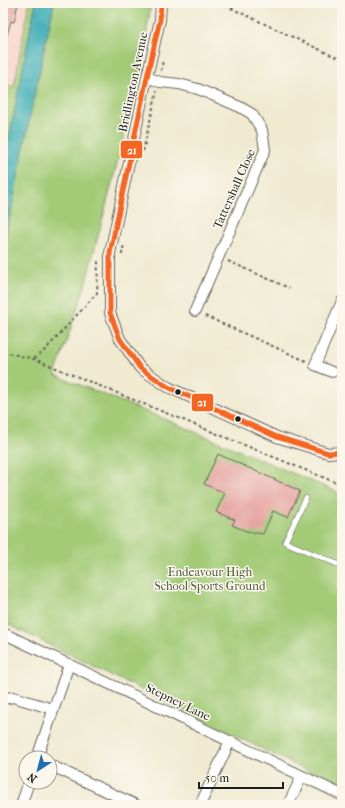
<svg xmlns="http://www.w3.org/2000/svg" width="345" height="808" font-family="'IM FELL French Canon',serif">
<rect width="100%" height="100%" fill="#fbf7ec"/>
<filter id="ink" filterUnits="userSpaceOnUse"><feTurbulence type="fractalNoise" baseFrequency=".025" numOctaves="2"/><feDisplacementMap in="SourceGraphic" scale="8" xChannelSelector="R" yChannelSelector="G"/><feConvolveMatrix kernelMatrix="1 2 1 2 8 2 1 2 1" color-interpolation-filters="sRGB"/></filter>
<filter id="wash" filterUnits="userSpaceOnUse"><feTurbulence type="fractalNoise" baseFrequency=".012" numOctaves="4" result="noise"/><feDisplacementMap in="SourceGraphic" scale="16" xChannelSelector="R" yChannelSelector="G"/><feGaussianBlur stdDeviation="0.9" result="paint"/><feColorMatrix in="noise" values="0 0 0 0 0 0 0 0 0 0 0 0 0 0 0 0 0 1.4 0 .05"/><feComposite in="paint" operator="in"/></filter>
<g filter="url(#wash)">
<rect width="100%" height="100%" fill="#f0ead1"/>
<path fill="#f7d1c8" d="M 3,3 L 29,3 L 14,87 L 3,84 Z"/>
<path fill="#a3cb77" stroke="#60744a" d="M 29,3 L 36,3 L 32,20 L 3,170 L 3,84 L 14,87 Z
M 54,3 L 151,3 L 146,37 L 132,106 L 85,286 L 55,375 L 167,420 L 342,494 L 342,788 L 3,622 L 3,250 L 29,121 Z"/>
<path fill="#3daeb5" stroke="#2c6568" d="M 36,3 L 54,3 L 29,121 L 3,250 L 3,170 L 32,20 Z"/>
<g id="blocks">
<path fill="#e6a6a3" d="M 3,3 L 18,3 L 14,22 L 11,21 L 6,39 L 3,39 Z
M 218,454 L 300,491 L 288,517 L 273,511 L 263,534 L 246,531 L 232,525 L 235,520 L 216,512 L 225,493 L 204,484 Z"/>
</g>
</g>
<g filter="url(#ink)">
<use href="#blocks" fill-opacity="0" stroke="#66645b" stroke-width="1"/>
<g fill="none" stroke-linecap="round" stroke-linejoin="round">
<defs>
<path id="service" d="M 306,498 L 285,542 L 342,566"/>
<path id="minor" d="M 161,3 L 160,20 L 147,77 L 110,253 L 110,313 L 120,339 L 140,368 L 168,387 L 277,437 L 328,453 L 342,452
M 147,77 L 160,82 L 179,84 L 198,89 L 240,107 L 252,114 L 262,130 L 265,150 L 195,311
M 332,372 L 315,365 L 342,301
M 3,633 L 342,795
M 3,699 L 13,697 L 53,709
M 37,758 L 69,664
M 50,765 L 136,805
M 201,803 L 230,741
M 21,805 L 29,782
M 288,805 L 302,776"/>
</defs>
<use href="#service" stroke="#66645b" stroke-width="6"/>
<use href="#minor" stroke="#66645b" stroke-width="12"/>
<path stroke="#66645b" stroke-width="2" stroke-dasharray="3 3" stroke-linecap="butt" d="M 220,3 L 342,60
M 161,71 L 163,60
M 143,151 L 157,91
M 121,254 L 122,254 L 124,244
M 228,261 L 289,288
M 205,316 L 306,361
M 3,352 L 34,359 L 342,485
M 34,359 L 46,349 L 97,293 L 98,261 L 99,260"/>
<use href="#service" stroke="#fff" stroke-width="5"/>
<use href="#minor" stroke="#fff" stroke-width="10"/>
<defs>
<path id="bus-1" d="M 161,3 L 160,20 L 147,77 L 110,253 L 110,313 L 120,339 L 140,368 L 168,387 L 277,437 L 328,453 L 342,452"/>
</defs>
<use href="#bus-1" stroke="#fbf7ec" stroke-width="8"/>
<use href="#bus-1" stroke="#f26522" stroke-width="5"/>
</g>
</g>
<g fill="#1c1c1c" stroke="#fbf7ec" stroke-width="1.5">
<circle cx="178" cy="392" r="3.5"/>
<circle cx="238" cy="419" r="3.5"/>
</g>
<g text-anchor="middle" dominant-baseline="central" stroke-width="3" stroke-linejoin="round" paint-order="stroke">
<g font-size="12" fill="#1c1c1c" stroke="#fbf7ec">
<text transform="translate(133 82) rotate(-78)">Bridlington Avenue</text>
<text transform="translate(234 189) rotate(-66)">Tattershall Close</text>
<text transform="translate(178 702) rotate(26)">Stepney Lane</text>
</g>
<g font-size="12" fill="#4b593c" stroke="#fbf7ec">
<text x="210" y="572">Endeavour High<tspan x="210" dy="14">School Sports Ground</tspan></text>
</g>
</g>
<g stroke="#fbf7ec" stroke-width="1.5">
<rect x="120" y="140" width="23" height="19" rx="4" fill="#f26522"/>
<rect x="191" y="393" width="23" height="19" rx="4" fill="#f26522"/>
</g>
<g font-size="11" text-anchor="middle" font-weight="bold" fill="#fff">
<text x="132" y="154">21</text>
<text x="202" y="406">21</text>
</g>
<rect width="345" height="808" fill="none" stroke="#fbf7ec" stroke-width="16"/>
<g transform="translate(38 770) rotate(216)"><circle r="19" fill="#fbf7ec" stroke="#a29f99"/>
<path d="M0-3L7 15L0 10L-7 15Z" fill="#1f6fb2"/>
<text y="-6" font-size="11" font-weight="bold" text-anchor="middle" fill="#1c1c1c">N</text>
</g>
<path d="M199 782v6h84v-6" fill="none" stroke="#1c1c1c" stroke-width="2"/>
<text x="205" y="782" font-size="12" fill="#1c1c1c" stroke="#fbf7ec" stroke-width="3" paint-order="stroke">50 m</text>
</svg>
